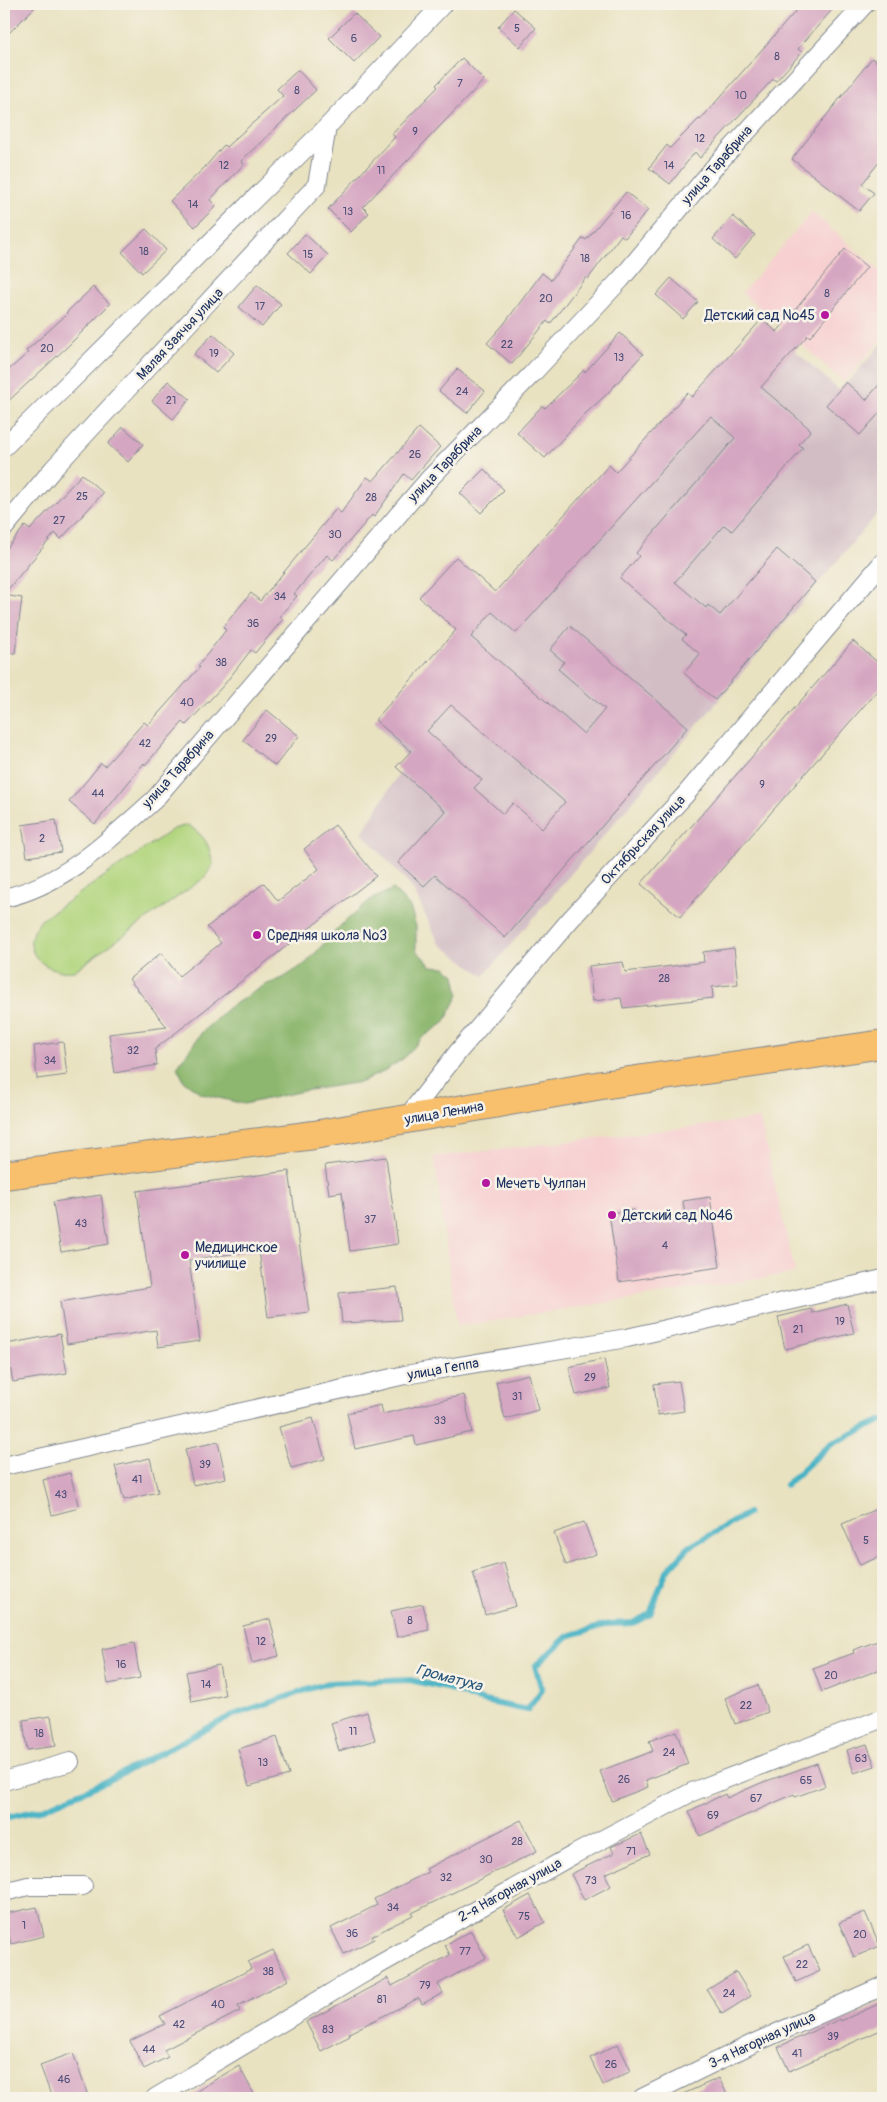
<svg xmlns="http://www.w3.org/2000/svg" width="887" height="2102" font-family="Pangolin,sans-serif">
<rect width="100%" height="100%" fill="#f7f3e8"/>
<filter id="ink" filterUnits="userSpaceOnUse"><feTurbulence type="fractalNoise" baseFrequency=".02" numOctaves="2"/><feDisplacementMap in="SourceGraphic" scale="10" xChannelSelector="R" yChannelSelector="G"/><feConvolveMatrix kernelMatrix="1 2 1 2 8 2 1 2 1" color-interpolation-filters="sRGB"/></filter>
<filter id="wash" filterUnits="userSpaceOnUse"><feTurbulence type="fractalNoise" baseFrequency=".0096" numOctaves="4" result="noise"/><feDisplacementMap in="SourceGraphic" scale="20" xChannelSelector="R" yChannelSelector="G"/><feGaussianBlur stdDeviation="1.12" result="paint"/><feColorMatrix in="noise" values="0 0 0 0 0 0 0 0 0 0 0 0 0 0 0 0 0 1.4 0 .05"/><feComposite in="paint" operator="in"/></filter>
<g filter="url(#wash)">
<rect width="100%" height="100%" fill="#e9e2c1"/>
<path fill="#f7cfd0" d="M 812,212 L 883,274 L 883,337 L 844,382 L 742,293 Z
M 760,1119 L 795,1273 L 457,1326 L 434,1157 Z"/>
<path fill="#d2bdc5" d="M 762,321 L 840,391 L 883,342 L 883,507 L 484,976 L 439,943 L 413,889 L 362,833 L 408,759 L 374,721 L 611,468 L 619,474 Z"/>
<path fill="#b2d67f" stroke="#66826e" d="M 188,825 C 206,837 209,844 213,865 L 204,878 L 74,971 C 54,974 28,961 31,938 C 32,932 38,925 41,920 L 173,829 Z"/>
<path fill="#8db76e" stroke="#547366" d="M 393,889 L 410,907 L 416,926 L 416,950 L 431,966 L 445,967 L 455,975 L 459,995 L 444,1023 L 423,1037 L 404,1058 L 383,1072 L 361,1082 L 303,1091 L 244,1104 L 202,1094 L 184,1081 L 177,1067 L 202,1032 L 228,1008 L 265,985 L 283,978 L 306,963 L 342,924 L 370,900 Z"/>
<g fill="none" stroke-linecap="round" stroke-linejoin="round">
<path stroke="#47b3c5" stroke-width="6" d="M 786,1485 L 830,1444 L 883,1420
M 4,1818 L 40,1810 L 105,1782 L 233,1715 L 327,1683 L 410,1680 L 450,1689 L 475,1699 L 527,1710 L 542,1690 L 535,1666 L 568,1636 L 608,1624 L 633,1623 L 650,1614 L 666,1572 L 689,1547 L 748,1513"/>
</g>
<g id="blocks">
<path fill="#d5a6c1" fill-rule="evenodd" d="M 4,4 L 38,4 L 4,38 Z
M 802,4 L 837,4 L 798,49 L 802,52 L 776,81 L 773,79 L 700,158 L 695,152 L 670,184 L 649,168 L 667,145 L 670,148 L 699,119 L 700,120 Z
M 514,9 L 536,28 L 520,47 L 498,27 Z
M 354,13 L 379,37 L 354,63 L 329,38 Z
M 462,58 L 484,80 L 363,207 L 369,213 L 351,232 L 328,209 L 395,137 L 392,134 L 438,87 L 436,85 Z
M 872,58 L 883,67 L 883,157 L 862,184 L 874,193 L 859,211 L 792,159 Z
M 298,70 L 316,90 L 241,161 L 244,164 L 210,200 L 216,206 L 195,227 L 170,201 L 205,167 L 224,145 L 226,147 L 283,96 L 277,89 Z
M 626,192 L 648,210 L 625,238 L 621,235 L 588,279 L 586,277 L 550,324 L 547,321 L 512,364 L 487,343 L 504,324 L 542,273 L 551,280 L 583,238 L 586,240 Z
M 733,216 L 755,235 L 735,259 L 713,239 Z
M 146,229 L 166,250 L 142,273 L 122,252 Z
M 305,234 L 328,255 L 311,274 L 288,253 Z
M 845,249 L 867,267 L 810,337 L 808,335 L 761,387 L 811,430 L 799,444 L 803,448 L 732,531 L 724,525 L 675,582 L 706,608 L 708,605 L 720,615 L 777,549 L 815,582 L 715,700 L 684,673 L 700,654 L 682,639 L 686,635 L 620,578 L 639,556 L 636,553 L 735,438 L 711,416 L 516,633 L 492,612 L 471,637 L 584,734 L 605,709 L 558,669 L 564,662 L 550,650 L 570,626 L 688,727 L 505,938 L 435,875 L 424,886 L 398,863 L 445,811 L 396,767 L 411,751 L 375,720 L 456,630 L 419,597 L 456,557 L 495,592 L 609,465 L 616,472 L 687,393 L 692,397 L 762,319 L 777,332 ZM 451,705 L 565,802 L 542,829 L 513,803 L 503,814 L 474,788 L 482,780 L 427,731 Z
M 671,278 L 698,302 L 683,319 L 656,295 Z
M 257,285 L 281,304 L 262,327 L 239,307 Z
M 93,287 L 110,304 L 68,346 L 4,405 L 4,374 L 28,353 L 26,351 L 67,314 L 66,313 Z
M 620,333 L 643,354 L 607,394 L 585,414 L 545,458 L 517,433 L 542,406 L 545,408 L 584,370 L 585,372 Z
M 213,334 L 234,353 L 216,373 L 194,354 Z
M 457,369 L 485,391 L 467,413 L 439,391 Z
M 883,380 L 883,409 L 860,435 L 826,405 L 846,382 L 866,400 Z
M 168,381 L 190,399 L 173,419 L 152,401 Z
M 123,427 L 143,444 L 128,462 L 108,444 Z
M 419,428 L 440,447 L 411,480 L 404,474 L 374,517 L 372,515 L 333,560 L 327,555 L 294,594 L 297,596 L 279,617 L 283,619 L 255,653 L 251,650 L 223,686 L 186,725 L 183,722 L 145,765 L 144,763 L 95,824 L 69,802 L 101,763 L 105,766 L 144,722 L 148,725 L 200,667 L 198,666 L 226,630 L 223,627 L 251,593 L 260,601 L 336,509 L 341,513 L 367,477 L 373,481 Z
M 484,469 L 504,490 L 481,513 L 460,493 Z
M 82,474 L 103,493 L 61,539 L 55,533 L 4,594 L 4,552 L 25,526 L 30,530 Z
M 4,595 L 22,598 L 15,653 L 4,653 Z
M 853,641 L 883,667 L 883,684 L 680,917 L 641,884 Z
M 267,710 L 299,736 L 275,766 L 243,740 Z
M 56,820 L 61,852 L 27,857 L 22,825 Z
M 335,825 L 376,876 L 155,1049 L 157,1065 L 115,1073 L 109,1034 L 167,1027 L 129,979 L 161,953 L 179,976 L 221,943 L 207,927 L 264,883 L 278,901 L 319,869 L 304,849 Z
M 734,948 L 738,984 L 712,987 L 713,998 L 623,1008 L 621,998 L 593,1001 L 589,966 L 623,962 L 625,972 L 704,962 L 703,952 Z
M 63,1042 L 67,1075 L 37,1079 L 34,1046 Z
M 386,1157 L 398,1244 L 350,1251 L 342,1192 L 329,1194 L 325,1165 Z
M 289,1171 L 309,1312 L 268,1317 L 259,1250 L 189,1260 L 200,1341 L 158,1347 L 156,1330 L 67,1344 L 60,1302 L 150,1287 L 137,1191 Z
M 101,1195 L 109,1244 L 61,1252 L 53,1202 Z
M 710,1197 L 720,1267 L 619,1282 L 609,1213 L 634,1210 L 636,1222 L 685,1215 L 683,1201 Z
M 397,1287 L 401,1320 L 342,1323 L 339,1293 Z
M 847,1304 L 854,1333 L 785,1349 L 778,1317 L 811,1309 L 812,1313 Z
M 60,1334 L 67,1373 L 13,1382 L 6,1344 Z
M 604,1359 L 610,1388 L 576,1395 L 569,1367 Z
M 529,1374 L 538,1410 L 505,1419 L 496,1382 Z
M 679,1381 L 684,1411 L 658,1415 L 654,1384 Z
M 464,1395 L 472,1432 L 416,1445 L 414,1436 L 355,1449 L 347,1413 L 381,1405 L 383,1414 Z
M 313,1418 L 325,1459 L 291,1468 L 279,1427 Z
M 218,1442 L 226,1478 L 193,1485 L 185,1449 Z
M 150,1458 L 158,1492 L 124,1500 L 115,1466 Z
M 70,1473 L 79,1508 L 52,1515 L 43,1480 Z
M 883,1506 L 883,1555 L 860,1565 L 842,1524 Z
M 584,1522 L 596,1554 L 566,1565 L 554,1533 Z
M 504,1563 L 516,1606 L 485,1615 L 473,1572 Z
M 423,1604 L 429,1630 L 397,1637 L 391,1611 Z
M 270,1619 L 279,1656 L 252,1663 L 243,1626 Z
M 883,1639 L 883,1668 L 822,1692 L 813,1668 L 854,1653 L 853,1650 Z
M 134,1643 L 140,1678 L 108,1684 L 102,1649 Z
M 219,1665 L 225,1695 L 192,1702 L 186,1672 Z
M 758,1685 L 768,1712 L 735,1724 L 725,1698 Z
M 367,1712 L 375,1740 L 339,1751 L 331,1723 Z
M 51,1716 L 56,1746 L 27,1750 L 23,1720 Z
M 676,1731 L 688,1764 L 646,1780 L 648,1787 L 612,1801 L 600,1771 L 653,1751 L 649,1741 Z
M 277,1737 L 289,1775 L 249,1786 L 238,1749 Z
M 867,1744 L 875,1766 L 854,1773 L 847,1750 Z
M 817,1763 L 825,1786 L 795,1797 L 794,1794 L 700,1836 L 689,1811 L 725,1794 L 727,1798 L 761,1783 Z
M 521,1820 L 537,1851 L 412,1913 L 413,1915 L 372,1936 L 374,1939 L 344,1954 L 331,1928 L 377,1905 L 374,1899 L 428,1872 L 426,1869 Z
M 641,1834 L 650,1854 L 605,1874 L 611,1886 L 584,1900 L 571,1874 L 614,1853 L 611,1847 Z
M 530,1895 L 545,1922 L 518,1937 L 503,1910 Z
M 37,1907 L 44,1936 L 11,1944 L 4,1914 Z
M 865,1912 L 880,1946 L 854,1957 L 839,1923 Z
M 471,1931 L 486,1958 L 438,1984 L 443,1993 L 422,2004 L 419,1998 L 349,2033 L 350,2036 L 321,2051 L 306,2022 L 388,1978 L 392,1986 L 450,1955 L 445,1945 Z
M 808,1945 L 820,1971 L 796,1982 L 784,1956 Z
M 273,1950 L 288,1980 L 238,2006 L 240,2011 L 164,2050 L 168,2057 L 144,2069 L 130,2041 L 165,2024 L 160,2016 L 251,1969 L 248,1962 Z
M 736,1972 L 751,1996 L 722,2014 L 707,1990 Z
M 883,2002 L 883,2029 L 789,2071 L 778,2047 L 840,2019 L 841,2021 Z
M 618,2044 L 631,2071 L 603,2085 L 590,2058 Z
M 73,2053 L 87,2093 L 73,2098 L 52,2098 L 40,2065 Z
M 239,2066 L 256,2098 L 186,2098 L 218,2078 Z
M 719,2078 L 729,2098 L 674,2098 Z"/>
</g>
</g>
<g filter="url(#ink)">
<use href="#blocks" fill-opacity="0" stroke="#828890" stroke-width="1"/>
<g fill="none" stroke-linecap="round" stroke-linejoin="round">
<defs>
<path id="minor" d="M 4,447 L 327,127 L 443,4
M 4,528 L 53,469 L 317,185 L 327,127
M 4,898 C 64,885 110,839 154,800 L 429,479 L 531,375 L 621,279 L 717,164 L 865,4
M 405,1120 L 458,1052 L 569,921 L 685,795 L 883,562
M 4,1466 L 405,1375 L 627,1338 L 883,1279
M 4,1781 L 70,1762
M 4,1892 L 28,1886 L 83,1886
M 155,2098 L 366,1972 L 573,1855 L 692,1792 L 883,1718
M 642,2098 L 752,2044 L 883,1986"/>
<path id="primary" d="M 4,1175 L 314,1135 L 602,1085 L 883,1044"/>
</defs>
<use href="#minor" stroke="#828890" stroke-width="20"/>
<use href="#primary" stroke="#828890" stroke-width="30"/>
<use href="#minor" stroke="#fff" stroke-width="18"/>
<use href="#primary" stroke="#f8bf6c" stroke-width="28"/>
</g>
</g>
<g fill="#b5179e" stroke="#f7f3e8" stroke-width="2">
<circle cx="825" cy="315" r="5"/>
<circle cx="257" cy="935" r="5"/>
<circle cx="486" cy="1183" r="5"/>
<circle cx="612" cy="1215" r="5"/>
<circle cx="185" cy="1255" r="5"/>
</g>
<g text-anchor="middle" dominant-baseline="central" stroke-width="5" stroke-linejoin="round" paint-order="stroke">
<g font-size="11" fill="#4a4d77">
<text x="517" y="28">5</text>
<text x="354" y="38">6</text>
<text x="777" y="56">8</text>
<text x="460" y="83">7</text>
<text x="297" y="90">8</text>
<text x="741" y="95">10</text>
<text x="415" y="131">9</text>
<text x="700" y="138">12</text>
<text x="224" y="165">12</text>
<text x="669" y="165">14</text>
<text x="381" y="170">11</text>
<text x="193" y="204">14</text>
<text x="348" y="211">13</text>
<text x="626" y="215">16</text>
<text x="144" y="251">18</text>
<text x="308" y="254">15</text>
<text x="585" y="258">18</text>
<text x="827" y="293">8</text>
<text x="546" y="298">20</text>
<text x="260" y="306">17</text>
<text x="507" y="344">22</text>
<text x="47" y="348">20</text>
<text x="214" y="353">19</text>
<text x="619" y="357">13</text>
<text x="462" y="391">24</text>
<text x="171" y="400">21</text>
<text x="415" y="454">26</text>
<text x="82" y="496">25</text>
<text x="371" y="497">28</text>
<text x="59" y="520">27</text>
<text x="335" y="534">30</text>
<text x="280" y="596">34</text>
<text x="253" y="623">36</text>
<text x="221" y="662">38</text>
<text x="187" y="702">40</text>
<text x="271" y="738">29</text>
<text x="145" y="743">42</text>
<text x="762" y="784">9</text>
<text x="98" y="793">44</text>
<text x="42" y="838">2</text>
<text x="664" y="978">28</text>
<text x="133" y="1050">32</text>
<text x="50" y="1060">34</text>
<text x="370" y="1219">37</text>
<text x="81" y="1223">43</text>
<text x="665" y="1245">4</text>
<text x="840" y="1321">19</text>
<text x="798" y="1329">21</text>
<text x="590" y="1377">29</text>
<text x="517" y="1396">31</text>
<text x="440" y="1420">33</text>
<text x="205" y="1464">39</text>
<text x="137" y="1479">41</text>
<text x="61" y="1494">43</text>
<text x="866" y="1540">5</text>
<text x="410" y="1620">8</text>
<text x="261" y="1641">12</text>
<text x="121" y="1664">16</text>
<text x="831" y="1675">20</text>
<text x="206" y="1684">14</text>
<text x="746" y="1705">22</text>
<text x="353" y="1731">11</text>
<text x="39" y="1733">18</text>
<text x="669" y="1752">24</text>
<text x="861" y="1758">63</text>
<text x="263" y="1762">13</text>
<text x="624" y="1779">26</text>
<text x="806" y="1780">65</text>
<text x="756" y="1798">67</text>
<text x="713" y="1815">69</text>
<text x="517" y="1841">28</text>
<text x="631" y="1851">71</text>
<text x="486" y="1859">30</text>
<text x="446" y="1877">32</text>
<text x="591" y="1880">73</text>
<text x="393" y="1907">34</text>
<text x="524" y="1916">75</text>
<text x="24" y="1925">1</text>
<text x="352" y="1933">36</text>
<text x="860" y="1934">20</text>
<text x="465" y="1951">77</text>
<text x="802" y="1964">22</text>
<text x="268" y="1971">38</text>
<text x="425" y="1985">79</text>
<text x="729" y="1993">24</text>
<text x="382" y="1999">81</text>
<text x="218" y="2004">40</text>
<text x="179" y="2024">42</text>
<text x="328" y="2029">83</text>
<text x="833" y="2036">39</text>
<text x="149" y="2049">44</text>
<text x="797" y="2053">41</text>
<text x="611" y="2064">26</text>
<text x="64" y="2079">46</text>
</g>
<g font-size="14" fill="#1b2f5e" stroke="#f7f3e8">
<text transform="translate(717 165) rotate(-49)">улица Тарабрина</text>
<text transform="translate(180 334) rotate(-47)">Малая Заячья улица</text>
<text transform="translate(445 464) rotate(-46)">улица Тарабрина</text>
<text transform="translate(178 769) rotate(-48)">улица Тарабрина</text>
<text transform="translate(643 840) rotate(-47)">Октябрьская улица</text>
<text transform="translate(444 1113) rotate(-10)">улица Ленина</text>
<text transform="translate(443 1369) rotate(-10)">улица Геппа</text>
<text transform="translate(510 1890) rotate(-29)">2-я Нагорная улица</text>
<text transform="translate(762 2040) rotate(-25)">3-я Нагорная улица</text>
</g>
<g font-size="14" fill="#1b2f5e" stroke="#f7f3e8" text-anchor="start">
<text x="815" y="315" text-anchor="end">Детский сад №45</text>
<text x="267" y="935">Средняя школа №3</text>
<text x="496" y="1183">Мечеть Чулпан</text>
<text x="622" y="1215">Детский сад №46</text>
<text x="195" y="1247">Медицинское<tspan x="195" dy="16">училище</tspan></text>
</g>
<g font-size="15" font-style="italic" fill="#28577d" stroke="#f7f3e8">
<text transform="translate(449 1678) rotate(15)">Громатуха</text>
</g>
</g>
<rect width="887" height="2102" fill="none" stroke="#f7f3e8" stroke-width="20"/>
</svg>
